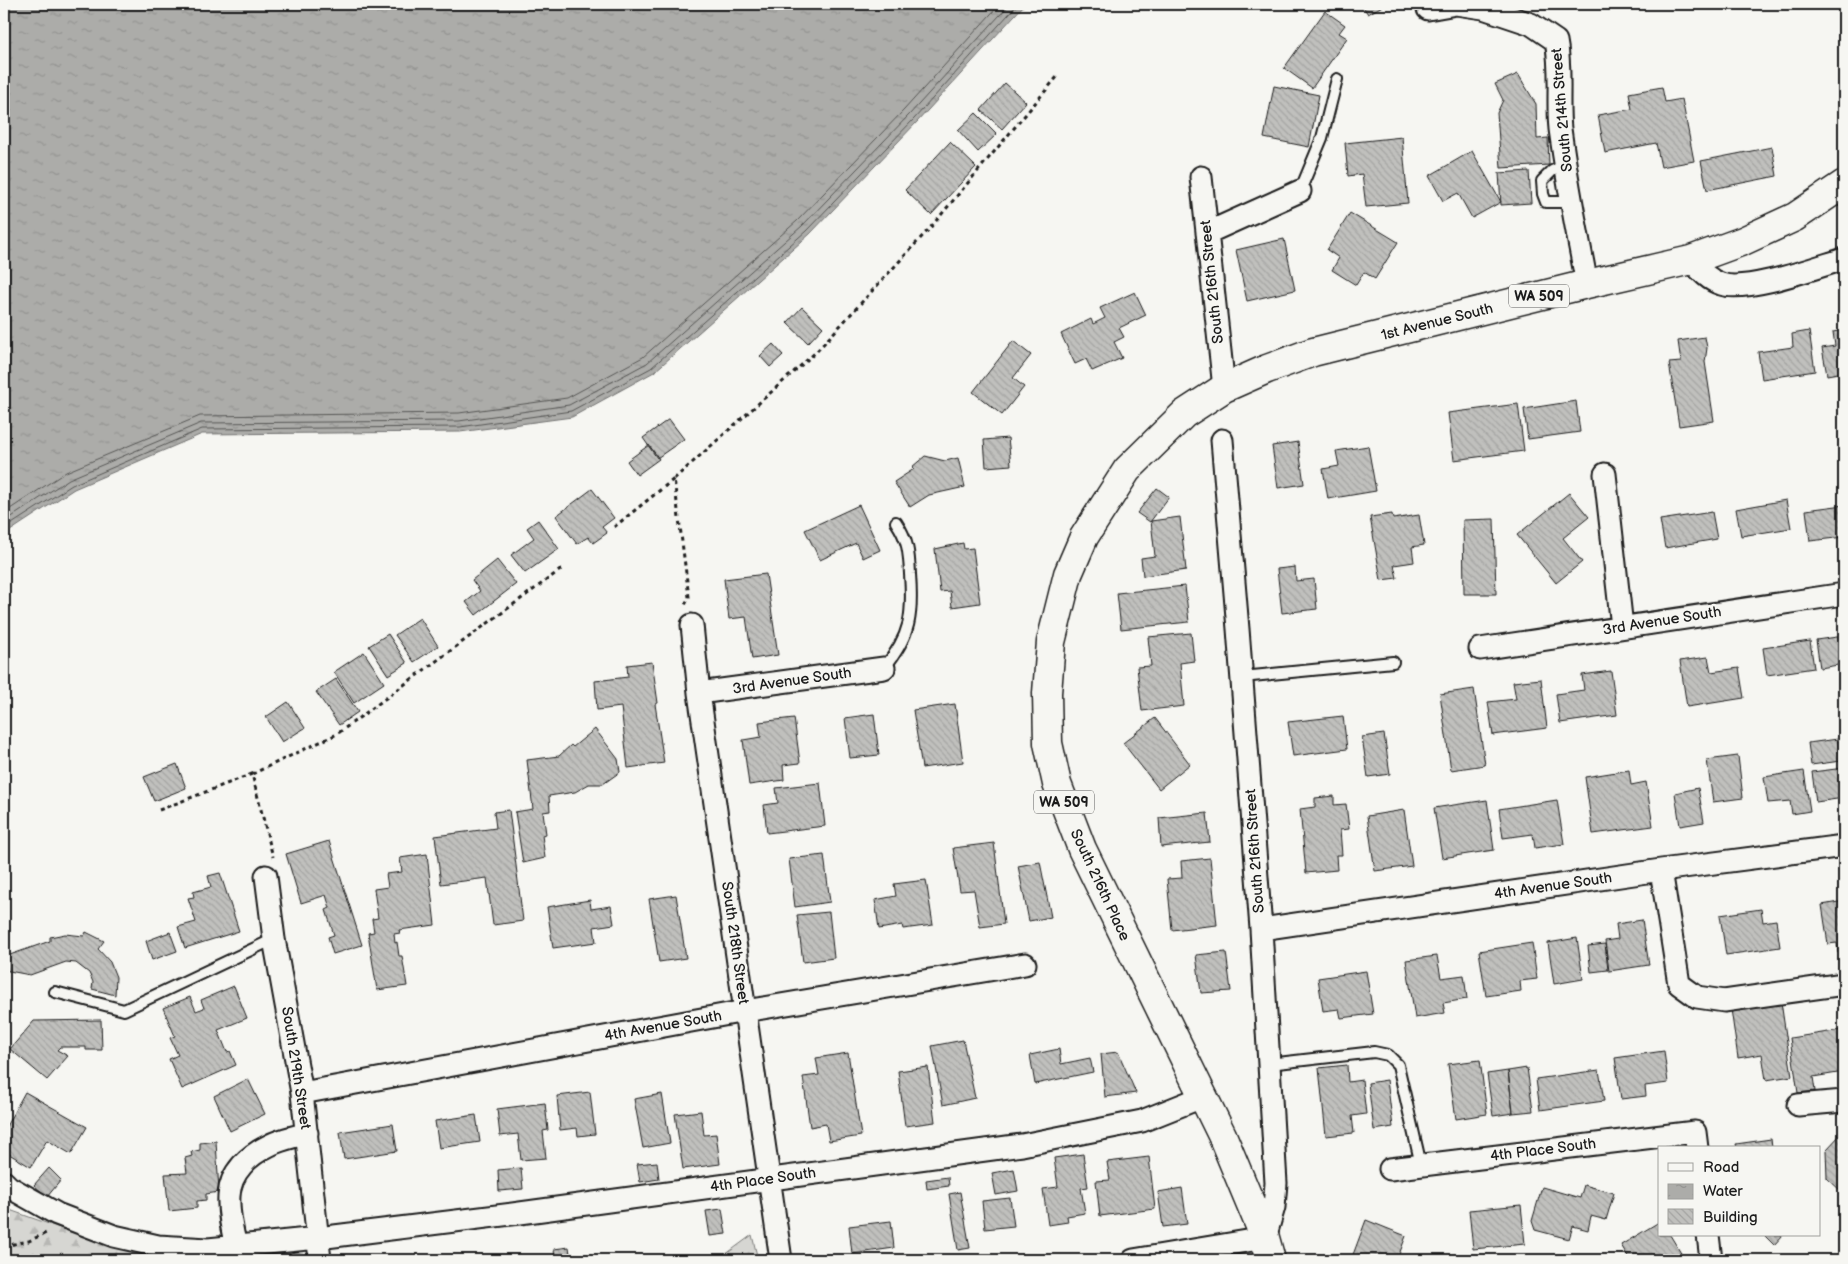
<svg xmlns="http://www.w3.org/2000/svg" width="1848" height="1264" font-family="'Balsamiq Sans',sans-serif">
<defs>
<pattern id="forest-firs" width="22" height="20" patternUnits="userSpaceOnUse" patternTransform="scale(1.25)"><rect width="22" height="20" fill="#d6d6d2"/><path d="M5 1l3.5 6h-7zM16 11l3.5 6h-7z" fill="#b7b7b4"/></pattern>
<pattern id="water-ripples" width="26" height="14" patternUnits="userSpaceOnUse" patternTransform="scale(1.25)"><rect width="26" height="14" fill="#acaca9"/><path d="M2 4q2-2 4 0t4 0M15 11q2-2 4 0t4 0" fill="none" stroke="#939391"/></pattern>
<pattern id="building-back-hatch" width="6" height="6" patternUnits="userSpaceOnUse" patternTransform="scale(1.25)"><rect width="6" height="6" fill="#c0c0bd"/><path d="M-1 5l2 2M0 0l6 6M5-1l2 2" fill="none" stroke="#a4a4a2"/></pattern>
</defs>
<rect width="100%" height="100%" fill="#f6f6f2"/>
<filter id="ink" filterUnits="userSpaceOnUse"><feTurbulence type="fractalNoise" baseFrequency=".02" numOctaves="2"/><feDisplacementMap in="SourceGraphic" scale="10" xChannelSelector="R" yChannelSelector="G"/><feConvolveMatrix kernelMatrix="1 2 1 2 8 2 1 2 1" color-interpolation-filters="sRGB"/></filter>
<g filter="url(#ink)">
<path fill="url(#forest-firs)" stroke="#797977" d="M 4,1208 L 91,1239 L 168,1260 L 4,1260 Z
M 752,1235 L 758,1260 L 718,1260 Z"/>
<path fill="url(#water-ripples)" stroke="#727271" d="M 4,4 L 1025,4 L 917,122 L 810,234 L 654,372 L 572,417 L 460,432 L 202,434 L 74,489 L 4,535 Z"/>
<g fill="none" stroke-linecap="round" stroke-linejoin="round">
<path stroke="#565654" stroke-width="1" d="M 4,513 L 66,472 L 200,416 L 459,413 L 567,398 L 643,357 L 797,221 L 904,110 L 1000,4
M 4,522 L 69,479 L 201,423 L 459,421 L 569,405 L 647,363 L 802,226 L 909,115 L 1010,4
M 4,529 L 72,485 L 202,429 L 460,427 L 571,411 L 651,368 L 806,231 L 914,119 L 1018,4"/>
</g>
<path fill="url(#building-back-hatch)" stroke="#1c1c1c" d="M 1361,4 L 1386,4 L 1368,14 Z
M 1325,11 L 1345,25 L 1339,33 L 1347,38 L 1312,88 L 1284,68 Z
M 1518,74 L 1536,104 L 1537,139 L 1548,138 L 1549,165 L 1501,168 L 1497,113 L 1503,100 L 1495,84 Z
M 1005,83 L 1026,102 L 1002,129 L 981,110 Z
M 1274,86 L 1319,95 L 1309,147 L 1264,138 Z
M 1662,87 L 1665,102 L 1682,99 L 1694,161 L 1661,167 L 1656,143 L 1605,153 L 1598,115 L 1632,109 L 1629,93 Z
M 976,113 L 997,134 L 978,152 L 958,130 Z
M 1402,137 L 1408,203 L 1366,207 L 1362,174 L 1348,176 L 1345,143 Z
M 950,142 L 976,167 L 931,215 L 905,190 Z
M 1772,147 L 1777,176 L 1707,190 L 1701,161 Z
M 1472,151 L 1501,202 L 1472,218 L 1458,193 L 1443,201 L 1429,176 Z
M 1529,171 L 1531,203 L 1501,205 L 1499,173 Z
M 1350,213 L 1398,242 L 1375,279 L 1364,272 L 1356,285 L 1332,270 L 1339,258 L 1327,250 Z
M 1284,239 L 1295,290 L 1247,301 L 1236,250 Z
M 1135,292 L 1146,315 L 1119,328 L 1124,337 L 1114,342 L 1122,358 L 1092,371 L 1086,359 L 1075,364 L 1061,334 L 1091,319 L 1093,324 L 1105,318 L 1100,308 Z
M 802,307 L 823,327 L 808,343 L 787,323 Z
M 1844,330 L 1844,372 L 1827,375 L 1822,348 L 1835,346 L 1833,332 Z
M 1809,331 L 1815,371 L 1762,379 L 1758,352 L 1793,347 L 1792,334 Z
M 1705,337 L 1707,348 L 1705,362 L 1714,421 L 1679,426 L 1669,363 L 1681,362 L 1678,341 Z
M 1013,341 L 1031,355 L 1013,378 L 1024,387 L 1002,415 L 973,392 Z
M 773,344 L 783,355 L 770,367 L 760,356 Z
M 1576,401 L 1580,432 L 1528,439 L 1524,409 Z
M 1518,404 L 1524,451 L 1454,460 L 1448,413 Z
M 669,419 L 684,439 L 657,458 L 643,438 Z
M 1008,438 L 1011,465 L 986,467 L 984,440 Z
M 1298,442 L 1304,484 L 1278,488 L 1272,446 Z
M 649,445 L 659,459 L 637,475 L 627,461 Z
M 1368,446 L 1376,491 L 1328,499 L 1323,469 L 1339,466 L 1336,451 Z
M 925,456 L 945,461 L 958,458 L 965,487 L 929,495 L 910,507 L 894,482 L 914,469 L 912,467 Z
M 1157,488 L 1169,497 L 1150,522 L 1137,513 Z
M 592,489 L 614,518 L 602,527 L 607,533 L 593,543 L 588,537 L 577,544 L 556,516 Z
M 1569,493 L 1589,517 L 1563,538 L 1582,562 L 1556,583 L 1517,535 Z
M 1786,500 L 1791,528 L 1741,536 L 1736,509 Z
M 859,505 L 880,550 L 863,558 L 856,543 L 820,560 L 805,530 Z
M 1844,505 L 1844,537 L 1810,541 L 1806,510 Z
M 1712,512 L 1717,539 L 1665,548 L 1660,520 Z
M 1392,514 L 1393,519 L 1419,515 L 1424,545 L 1412,547 L 1414,562 L 1394,565 L 1397,578 L 1381,580 L 1370,517 Z
M 1180,517 L 1186,570 L 1143,576 L 1141,558 L 1155,556 L 1151,521 Z
M 1494,519 L 1496,594 L 1464,594 L 1463,520 Z
M 538,520 L 559,549 L 525,573 L 511,555 L 534,538 L 527,528 Z
M 963,543 L 964,549 L 973,548 L 980,603 L 952,607 L 950,591 L 940,592 L 935,549 Z
M 497,560 L 516,584 L 476,615 L 466,602 L 480,591 L 472,580 Z
M 1295,567 L 1296,581 L 1314,579 L 1317,609 L 1282,613 L 1277,569 Z
M 766,574 L 778,655 L 752,659 L 746,617 L 729,619 L 724,579 Z
M 1185,586 L 1189,622 L 1121,629 L 1117,593 Z
M 420,618 L 438,646 L 414,662 L 395,635 Z
M 1191,633 L 1194,661 L 1180,663 L 1184,706 L 1142,711 L 1137,667 L 1151,666 L 1148,637 Z
M 388,634 L 407,663 L 388,675 L 369,646 Z
M 1844,636 L 1844,664 L 1820,668 L 1816,640 Z
M 1810,641 L 1814,668 L 1767,675 L 1763,648 Z
M 364,652 L 384,683 L 354,703 L 334,672 Z
M 1708,657 L 1711,672 L 1739,668 L 1744,698 L 1687,707 L 1680,661 Z
M 652,662 L 658,703 L 655,704 L 664,763 L 628,768 L 621,707 L 597,710 L 595,681 L 628,677 L 627,665 Z
M 1611,671 L 1617,715 L 1560,723 L 1556,694 L 1584,690 L 1582,675 Z
M 336,679 L 358,712 L 339,725 L 316,692 Z
M 1541,679 L 1547,728 L 1493,735 L 1488,702 L 1516,699 L 1513,682 Z
M 1474,689 L 1485,765 L 1451,770 L 1440,694 Z
M 288,702 L 305,728 L 282,742 L 266,717 Z
M 955,704 L 963,762 L 922,768 L 913,710 Z
M 874,714 L 879,755 L 850,758 L 845,718 Z
M 1343,716 L 1347,749 L 1293,756 L 1288,722 Z
M 794,718 L 800,763 L 783,765 L 784,780 L 749,785 L 743,740 L 761,737 L 759,722 Z
M 1155,718 L 1190,764 L 1159,789 L 1123,743 Z
M 595,729 L 618,759 L 620,772 L 603,784 L 589,784 L 575,792 L 549,796 L 550,811 L 543,812 L 546,834 L 542,835 L 545,858 L 523,863 L 515,812 L 533,809 L 527,760 L 559,756 L 571,745 L 573,747 Z
M 1384,734 L 1390,774 L 1368,777 L 1362,737 Z
M 1838,739 L 1841,761 L 1811,765 L 1808,743 Z
M 1738,756 L 1743,798 L 1713,802 L 1707,760 Z
M 177,764 L 186,788 L 154,801 L 144,777 Z
M 1844,768 L 1844,798 L 1816,802 L 1812,772 Z
M 1629,770 L 1631,785 L 1646,782 L 1653,826 L 1593,834 L 1585,777 Z
M 1804,771 L 1810,811 L 1792,814 L 1790,801 L 1768,803 L 1764,777 Z
M 820,783 L 825,826 L 767,833 L 764,805 L 778,803 L 776,788 Z
M 1698,788 L 1704,822 L 1680,826 L 1675,793 Z
M 1334,796 L 1334,805 L 1346,804 L 1349,829 L 1340,830 L 1342,855 L 1336,855 L 1337,870 L 1306,873 L 1300,809 L 1315,807 L 1315,798 Z
M 1487,800 L 1494,850 L 1442,858 L 1434,808 Z
M 1557,800 L 1564,844 L 1535,848 L 1533,834 L 1503,838 L 1499,809 Z
M 509,810 L 523,921 L 493,925 L 487,878 L 441,884 L 435,836 L 496,828 L 494,812 Z
M 1404,810 L 1412,866 L 1375,871 L 1367,816 Z
M 1207,813 L 1210,842 L 1161,847 L 1159,818 Z
M 329,841 L 362,945 L 333,954 L 328,937 L 334,935 L 326,910 L 330,908 L 326,895 L 301,903 L 286,854 Z
M 994,843 L 1004,924 L 980,927 L 974,890 L 960,891 L 953,848 Z
M 427,854 L 435,925 L 399,930 L 400,933 L 394,934 L 395,943 L 397,942 L 399,956 L 402,956 L 407,986 L 377,990 L 368,933 L 374,932 L 372,919 L 378,918 L 374,889 L 388,887 L 386,874 L 402,872 L 400,858 Z
M 824,855 L 830,902 L 795,907 L 789,859 Z
M 1210,858 L 1217,925 L 1172,930 L 1167,879 L 1182,878 L 1181,861 Z
M 1040,862 L 1051,917 L 1029,921 L 1018,866 Z
M 220,873 L 239,931 L 185,948 L 178,927 L 196,922 L 188,898 L 194,897 L 193,892 L 211,887 L 208,876 Z
M 926,880 L 933,925 L 903,929 L 902,925 L 879,929 L 875,900 L 896,896 L 894,884 Z
M 676,895 L 686,958 L 659,962 L 649,899 Z
M 590,900 L 591,909 L 611,906 L 614,924 L 594,927 L 596,942 L 553,948 L 547,907 Z
M 1844,901 L 1844,952 L 1838,953 L 1837,943 L 1828,944 L 1822,905 Z
M 1761,909 L 1763,922 L 1776,920 L 1780,947 L 1726,955 L 1720,915 Z
M 829,912 L 834,958 L 803,962 L 797,915 Z
M 1642,920 L 1649,965 L 1609,971 L 1605,941 L 1618,939 L 1616,924 Z
M 86,932 L 104,941 L 98,949 L 110,962 L 116,977 L 115,995 L 92,989 L 93,982 L 89,973 L 76,963 L 66,962 L 30,975 L 4,970 L 4,957 L 50,941 L 50,937 L 65,934 L 84,936 Z
M 170,932 L 177,951 L 152,960 L 146,941 Z
M 1577,938 L 1583,979 L 1554,984 L 1548,943 Z
M 1532,943 L 1537,979 L 1520,981 L 1521,991 L 1486,996 L 1479,951 Z
M 1605,944 L 1608,970 L 1591,972 L 1588,946 Z
M 1226,952 L 1231,991 L 1201,993 L 1196,955 Z
M 1437,956 L 1441,978 L 1464,975 L 1467,999 L 1443,1003 L 1445,1013 L 1415,1018 L 1406,960 Z
M 1366,971 L 1373,1014 L 1341,1018 L 1339,1009 L 1323,1011 L 1318,978 Z
M 234,986 L 247,1018 L 218,1030 L 227,1052 L 230,1051 L 236,1065 L 182,1089 L 169,1059 L 178,1055 L 170,1038 L 175,1036 L 163,1008 L 190,997 L 196,1011 L 204,1008 L 201,1000 Z
M 1781,1002 L 1792,1076 L 1766,1080 L 1762,1054 L 1738,1058 L 1731,1009 Z
M 101,1020 L 102,1050 L 86,1050 L 86,1047 L 60,1047 L 57,1050 L 68,1056 L 47,1080 L 10,1049 L 34,1021 Z
M 1841,1030 L 1844,1050 L 1844,1072 L 1813,1077 L 1815,1091 L 1798,1093 L 1790,1038 Z
M 963,1040 L 975,1098 L 943,1105 L 932,1046 Z
M 1059,1049 L 1061,1064 L 1090,1058 L 1093,1072 L 1035,1084 L 1030,1055 Z
M 1664,1051 L 1668,1083 L 1645,1086 L 1646,1096 L 1621,1099 L 1615,1058 Z
M 1118,1052 L 1136,1093 L 1105,1097 L 1101,1054 Z
M 848,1053 L 861,1136 L 829,1141 L 826,1124 L 810,1127 L 803,1077 L 819,1075 L 816,1058 Z
M 1480,1060 L 1487,1114 L 1456,1119 L 1448,1064 Z
M 1347,1065 L 1348,1082 L 1362,1080 L 1366,1114 L 1352,1116 L 1354,1133 L 1326,1136 L 1319,1068 Z
M 928,1067 L 935,1122 L 905,1126 L 898,1071 Z
M 1527,1068 L 1533,1111 L 1513,1113 L 1508,1071 Z
M 1599,1070 L 1604,1101 L 1540,1110 L 1536,1079 Z
M 1508,1071 L 1513,1113 L 1493,1116 L 1487,1074 Z
M 248,1079 L 265,1114 L 230,1131 L 214,1096 Z
M 1387,1080 L 1393,1127 L 1374,1130 L 1368,1083 Z
M 25,1092 L 87,1127 L 71,1154 L 47,1140 L 31,1167 L 4,1151 L 4,1130 Z
M 590,1092 L 595,1134 L 578,1136 L 577,1128 L 560,1130 L 557,1096 Z
M 662,1094 L 670,1143 L 643,1148 L 634,1099 Z
M 545,1103 L 548,1130 L 543,1131 L 546,1158 L 521,1160 L 518,1134 L 500,1136 L 497,1109 Z
M 701,1111 L 704,1135 L 716,1134 L 720,1164 L 683,1169 L 675,1114 Z
M 476,1115 L 480,1142 L 439,1148 L 435,1121 Z
M 393,1124 L 397,1151 L 344,1159 L 340,1132 Z
M 1841,1134 L 1844,1134 L 1844,1192 L 1842,1192 L 1827,1178 L 1826,1150 Z
M 1771,1139 L 1772,1148 L 1737,1148 L 1736,1144 Z
M 216,1141 L 219,1192 L 206,1194 L 206,1200 L 197,1201 L 197,1208 L 169,1211 L 165,1174 L 187,1173 L 185,1158 L 192,1156 L 191,1152 L 200,1150 L 200,1143 Z
M 1083,1154 L 1088,1187 L 1081,1188 L 1085,1213 L 1067,1216 L 1068,1222 L 1048,1225 L 1043,1189 L 1058,1187 L 1054,1158 Z
M 1149,1157 L 1155,1209 L 1100,1216 L 1096,1181 L 1110,1180 L 1107,1162 Z
M 657,1162 L 659,1179 L 640,1182 L 637,1164 Z
M 49,1168 L 61,1180 L 47,1197 L 34,1185 Z
M 521,1168 L 523,1189 L 499,1191 L 498,1170 Z
M 1014,1169 L 1018,1191 L 996,1195 L 992,1173 Z
M 948,1177 L 949,1186 L 927,1189 L 926,1180 Z
M 1584,1185 L 1614,1193 L 1606,1220 L 1591,1216 L 1588,1230 L 1573,1226 L 1569,1239 L 1535,1230 L 1532,1221 L 1542,1187 L 1580,1198 Z
M 1182,1188 L 1187,1224 L 1163,1227 L 1158,1192 Z
M 960,1192 L 970,1248 L 958,1250 L 949,1194 Z
M 1010,1198 L 1014,1226 L 985,1229 L 982,1201 Z
M 1521,1205 L 1525,1244 L 1473,1249 L 1469,1210 Z
M 722,1209 L 726,1234 L 710,1236 L 706,1211 Z
M 1366,1220 L 1406,1236 L 1397,1260 L 1351,1260 Z
M 891,1221 L 894,1248 L 852,1254 L 849,1226 Z
M 1659,1222 L 1659,1235 L 1670,1235 L 1685,1260 L 1630,1260 L 1621,1245 Z
M 1764,1235 L 1783,1235 L 1774,1245 Z
M 569,1247 L 571,1260 L 555,1260 L 554,1249 Z"/>
<g fill="none" stroke-linecap="round" stroke-linejoin="round">
<defs>
<path id="service" d="M 1565,165 L 1552,171 L 1542,181 L 1543,194 L 1546,202 L 1572,202
M 1300,191 L 1322,138 L 1337,79
M 884,668 C 911,635 913,615 910,574 C 909,552 908,540 896,522
M 1242,677 L 1393,662
M 55,992 L 124,1010 L 274,939
M 1269,1064 L 1374,1052 L 1388,1055 L 1398,1065 L 1421,1165"/>
<path id="minor" d="M 1428,9 L 1456,4 L 1483,8 L 1531,24 L 1556,41 C 1562,70 1557,100 1560,129 C 1567,181 1577,233 1587,284
M 1201,177 L 1224,388
M 1207,233 L 1300,191
M 1691,260 C 1700,270 1708,280 1721,284 C 1746,293 1817,267 1844,259
M 1605,474 L 1622,627
M 692,625 L 699,693 L 781,1260
M 1480,649 L 1844,594
M 699,693 L 884,668
M 1661,870 L 1679,984 L 1697,997 L 1724,1001 L 1844,984
M 266,876 L 274,939 L 302,1093 L 320,1260
M 1261,929 L 1661,870 L 1844,846
M 302,1093 L 745,1011 L 1025,964
M 1798,1105 L 1844,1101
M 1390,1169 L 1695,1132 L 1697,1148
M 4,1182 L 9,1187 L 57,1214 L 114,1236 L 158,1246 L 208,1249 L 318,1238 L 520,1213 L 1022,1145 L 1142,1121 L 1202,1097
M 1708,1235 L 1711,1260
M 236,1246 C 232,1230 228,1213 229,1196 C 230,1172 249,1155 270,1145 C 281,1139 295,1137 307,1133
M 1133,1260 L 1265,1238 L 1274,1207 L 1276,1183 L 1261,929 L 1238,629 L 1222,440"/>
<path id="primary" d="M 1271,1260 L 1265,1238 L 1222,1135 L 1082,849 L 1057,784 L 1048,743 L 1047,693 L 1051,642 L 1068,574 L 1084,537 L 1127,470 L 1184,414 L 1224,388 L 1267,369 L 1313,352 L 1587,284 L 1691,260 L 1743,241 L 1795,217 L 1844,184"/>
</defs>
<use href="#service" stroke="#1c1c1c" stroke-width="14"/>
<use href="#minor" stroke="#1c1c1c" stroke-width="25"/>
<use href="#primary" stroke="#1c1c1c" stroke-width="31"/>
<path stroke="#1c1c1c" stroke-width="3" stroke-dasharray="4 4" stroke-linecap="butt" d="M 674,479 L 816,352 L 930,228 L 1057,77
M 614,527 L 674,479 L 689,597 L 685,605
M 252,774 L 337,734 L 563,568
M 159,810 L 252,774 L 273,857
M 4,1246 L 29,1241 L 48,1232"/>
<use href="#service" stroke="#f6f6f2" stroke-width="10"/>
<use href="#minor" stroke="#f6f6f2" stroke-width="21"/>
<use href="#primary" stroke="#f6f6f2" stroke-width="28"/>
</g>
</g>
<g text-anchor="middle" dominant-baseline="central" stroke-width="5" stroke-linejoin="round" paint-order="stroke">
<g fill="#f6f6f2" stroke="#5d5d5c" stroke-width="1">
<rect x="1509" y="284.5" width="60" height="23" rx="4"/>
<rect x="1034" y="790.5" width="60" height="23" rx="4"/>
</g>
<g font-size="14" font-weight="bold" fill="#1c1c1c">
<text x="1539" y="296">WA 509</text>
<text x="1064" y="802">WA 509</text>
</g>
<g font-size="15" fill="#1c1c1c" stroke="#f6f6f2">
<text transform="translate(1562 110) rotate(-95)">South 214th Street</text>
<text transform="translate(1212 282) rotate(-96)">South 216th Street</text>
<text transform="translate(1437 322) rotate(-14)">1st Avenue South</text>
<text transform="translate(1662 621) rotate(-9)">3rd Avenue South</text>
<text transform="translate(792 681) rotate(-8)">3rd Avenue South</text>
<text transform="translate(1255 851) rotate(-94)">South 216th Street</text>
<text transform="translate(1100 885) rotate(65)">South 216th Place</text>
<text transform="translate(1553 886) rotate(-8)">4th Avenue South</text>
<text transform="translate(735 943) rotate(82)">South 218th Street</text>
<text transform="translate(663 1026) rotate(-10)">4th Avenue South</text>
<text transform="translate(296 1068) rotate(81)">South 219th Street</text>
<text transform="translate(1543 1150) rotate(-7)">4th Place South</text>
<text transform="translate(763 1180) rotate(-8)">4th Place South</text>
</g>
</g>
<rect width="1848" height="1264" fill="none" stroke="#f6f6f2" stroke-width="20"/>
<rect x="10" y="10" width="1828" height="1244" fill="none" stroke="#1c1c1c" stroke-width="2" filter="url(#ink)"/>
<rect x="1658" y="1146" width="162" height="90" fill="#f6f6f2" stroke="#9f9f9c"/>
<rect x="1668" y="1163" width="25" height="8" fill="#f6f6f2" stroke="#9f9f9c"/>
<text x="1703" y="1172" font-size="15" fill="#1c1c1c">Road</text>
<rect x="1668" y="1184" width="25" height="15" fill="url(#water-ripples)" stroke="#9f9f9c"/>
<text x="1703" y="1196" font-size="15" fill="#1c1c1c">Water</text>
<rect x="1668" y="1209" width="25" height="15" fill="url(#building-back-hatch)" stroke="#9f9f9c"/>
<text x="1703" y="1222" font-size="15" fill="#1c1c1c">Building</text>
</svg>
